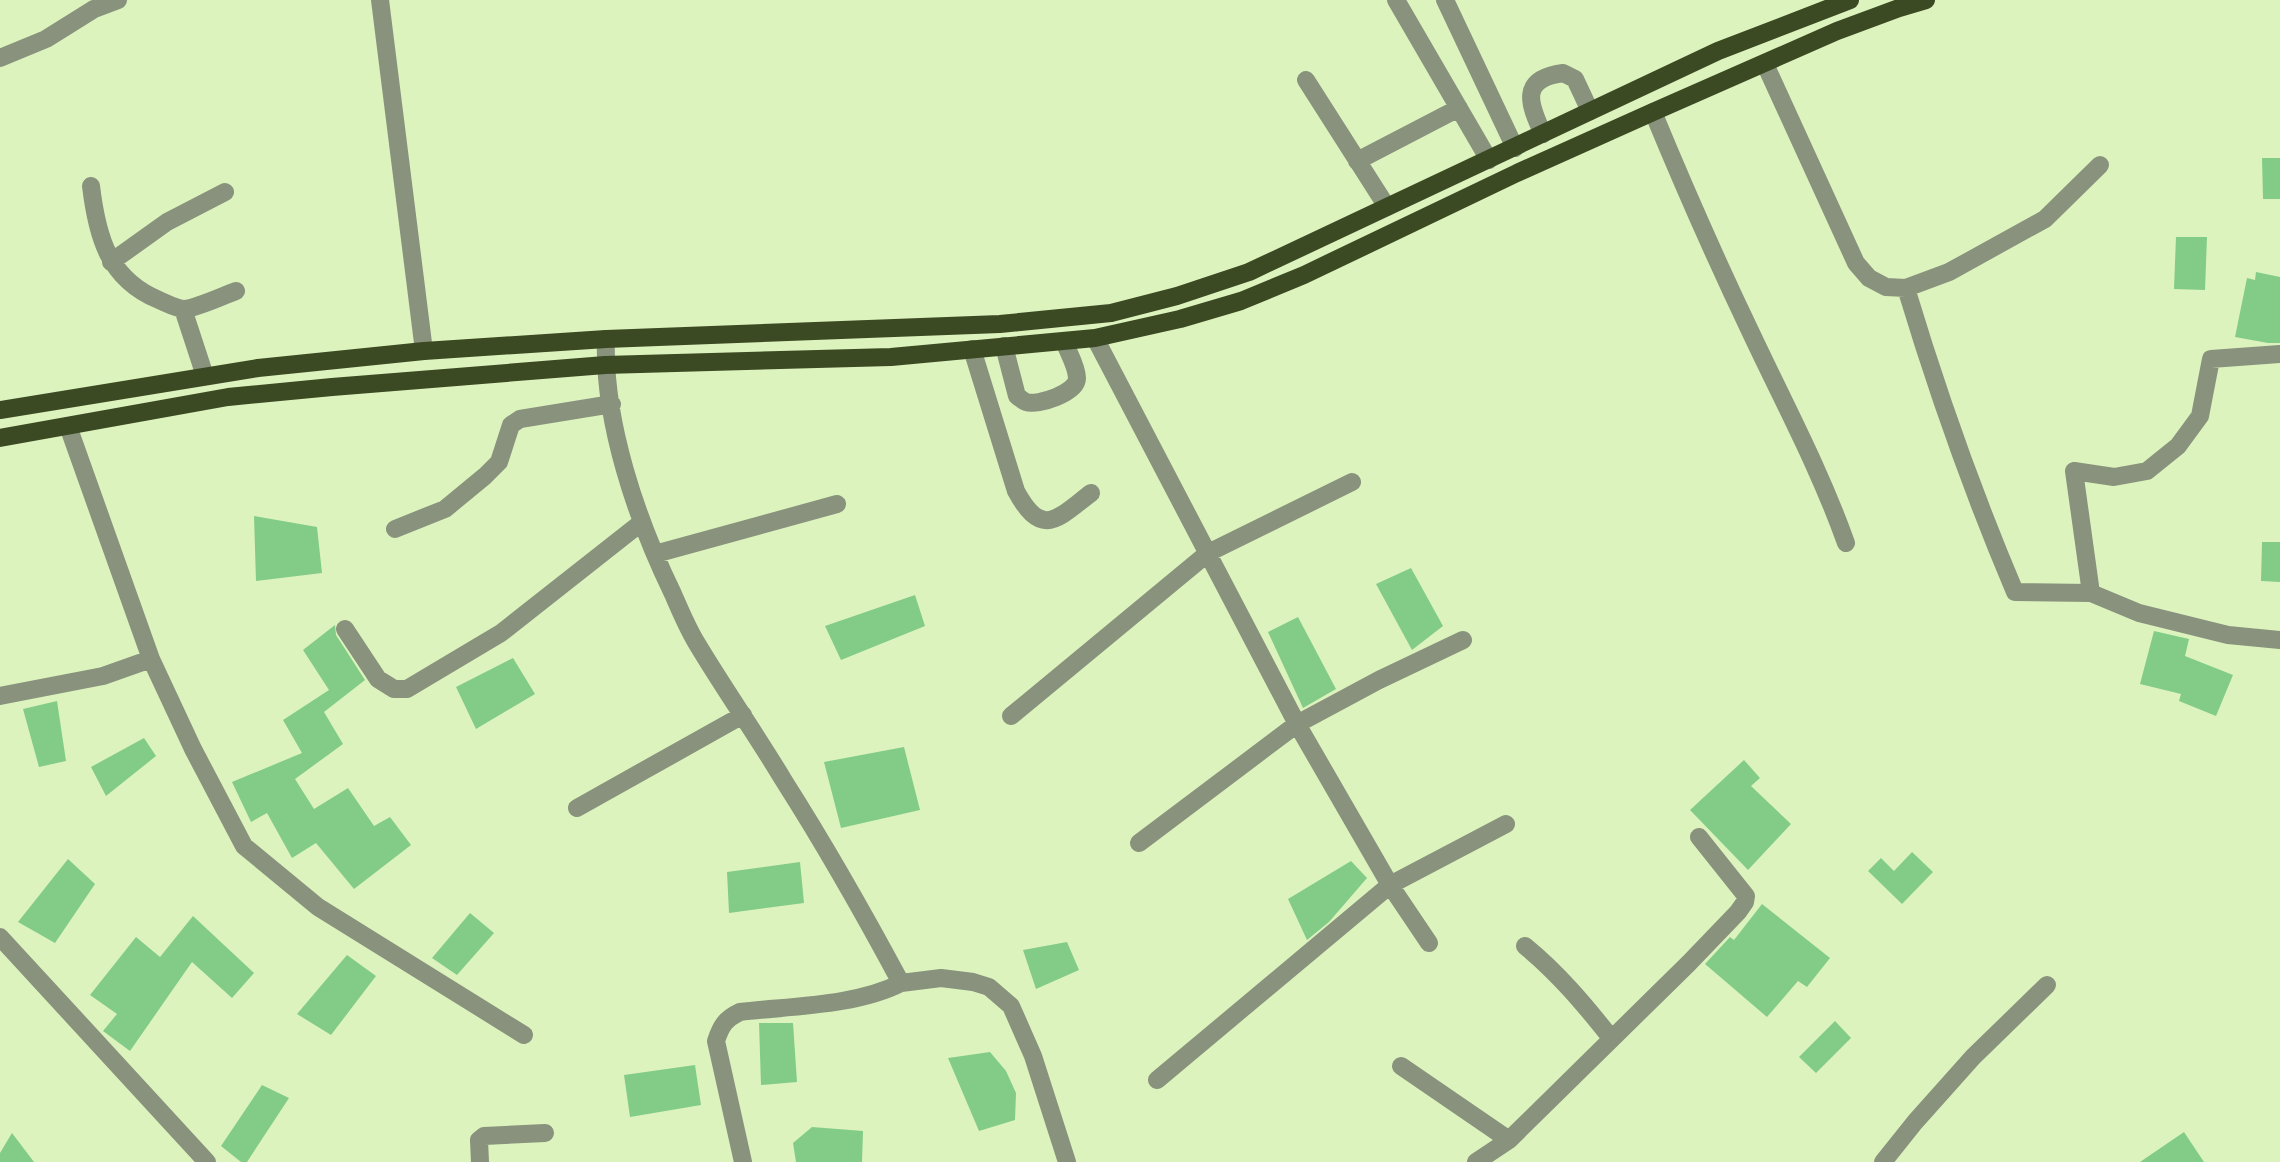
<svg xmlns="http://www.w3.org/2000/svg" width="2280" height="1162" font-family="Helvetica,sans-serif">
<rect width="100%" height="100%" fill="#ddf3be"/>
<path fill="#82cc88" d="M 2262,158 L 2280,158 L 2280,199 L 2263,199 Z
M 2176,237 L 2207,237 L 2205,290 L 2174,289 Z
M 2256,272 L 2280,277 L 2280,343 L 2268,343 L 2235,337 L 2247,278 L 2255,280 Z
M 254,516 L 317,527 L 322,573 L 256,581 Z
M 2262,542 L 2280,542 L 2280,582 L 2261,581 Z
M 1411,568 L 1443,626 L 1412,650 L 1376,584 Z
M 915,595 L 925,626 L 841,660 L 825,626 Z
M 1298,617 L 1336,689 L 1303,708 L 1268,632 Z
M 335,625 L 336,635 L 365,680 L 324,712 L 343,744 L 295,779 L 314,809 L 348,788 L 374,826 L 390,817 L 411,845 L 354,889 L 316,843 L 292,858 L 267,813 L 251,822 L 232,782 L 302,753 L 283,720 L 329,690 L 303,650 Z
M 2154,631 L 2189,639 L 2185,656 L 2233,675 L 2216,716 L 2179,701 L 2181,694 L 2140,684 Z
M 513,658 L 535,694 L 476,729 L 456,687 Z
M 57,701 L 66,761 L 39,767 L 23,709 Z
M 144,738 L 156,756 L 106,796 L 91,767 Z
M 904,747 L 920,810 L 841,828 L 824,762 Z
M 1744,760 L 1760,778 L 1751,786 L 1791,824 L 1748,870 L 1690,810 Z
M 1912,852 L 1933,872 L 1902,904 L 1868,871 L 1881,858 L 1894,871 Z
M 68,859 L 95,884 L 55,943 L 18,922 Z
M 1351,861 L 1367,878 L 1329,922 L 1307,940 L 1288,899 Z
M 800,862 L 804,903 L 729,913 L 727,872 Z
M 1762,904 L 1830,958 L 1807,987 L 1798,981 L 1767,1017 L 1705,964 L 1730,937 L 1734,940 Z
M 470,913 L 494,933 L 457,975 L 432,958 Z
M 193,916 L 254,973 L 232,998 L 192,962 L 130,1051 L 103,1031 L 117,1014 L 90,995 L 136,937 L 160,957 Z
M 1067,942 L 1079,970 L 1036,989 L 1023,950 Z
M 347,955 L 376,976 L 331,1035 L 297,1014 Z
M 1835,1021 L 1851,1038 L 1816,1073 L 1799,1057 Z
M 759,1023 L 793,1023 L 797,1082 L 761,1085 Z
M 990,1052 L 1006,1071 L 1016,1093 L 1015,1120 L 979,1131 L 948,1058 Z
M 695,1065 L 701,1105 L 630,1117 L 624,1075 Z
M 262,1085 L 289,1098 L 247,1162 L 241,1162 L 221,1146 Z
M 812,1127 L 863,1131 L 862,1162 L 796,1162 L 793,1143 Z
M 2184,1132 L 2204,1162 L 2140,1162 Z
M 12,1133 L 34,1162 L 0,1162 L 0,1153 Z"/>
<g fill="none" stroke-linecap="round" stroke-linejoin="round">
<path stroke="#88927c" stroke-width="18" d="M 380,0 L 424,351
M 1396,0 L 1489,160
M 1445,0 L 1515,148
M 0,58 L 46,39 L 94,9 L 118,0
M 1765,64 L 1856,263 L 1869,278 L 1886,287 L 1906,288 L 1949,272 L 2045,219 L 2100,165
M 1306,80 L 1387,207
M 1653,112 C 1684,187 1717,262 1752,335 C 1785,405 1820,470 1846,543
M 1543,134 C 1529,104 1519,79 1563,73 L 1575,79 L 1590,111
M 1357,161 L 1459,108
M 91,186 C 97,236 108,279 159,300 C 166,303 177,309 185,309 C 199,307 222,296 236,291
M 111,262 L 167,222 L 225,192
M 1906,288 C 1937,391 1973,493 2015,592 L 2091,593 L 2139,613 L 2228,635 L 2280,640
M 183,309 L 205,376
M 1095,338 L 1297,724 L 1390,885 L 1429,943
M 606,339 C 603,422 637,520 673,594 C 680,610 687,627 696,642 C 724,689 756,734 784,781 C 826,847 864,914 901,983 L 941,978 L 973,982 L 989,987 L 1011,1006 L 1033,1056 L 1067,1162
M 1004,346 L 1017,396 C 1020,398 1023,401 1026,402 C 1038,406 1077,393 1077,378 C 1077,367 1068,352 1064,341
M 972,349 L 1016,491 C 1042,539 1057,519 1091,493
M 68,426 L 151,659 L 193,749 L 244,846 L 318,907 L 524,1035
M 395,529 L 445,509 L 485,476 L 499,462 L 511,425 L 520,419 L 612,404
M 655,554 L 837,504
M 2091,593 L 2074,471 L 2114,477 L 2147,471 L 2178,446 L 2200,416 L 2211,359 L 2280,354
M 345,629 L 378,679 L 394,689 L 407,689 L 501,633 L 642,522
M 0,696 L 103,676 L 151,659
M 1011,716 L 1208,553 L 1352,482
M 577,808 L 743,715
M 1139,843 L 1297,724 L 1379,680 L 1463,640
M 0,937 L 207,1162
M 1525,946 C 1558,973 1584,1004 1611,1038
M 1401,1066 L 1509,1140
M 1157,1080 L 1390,885 L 1506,824
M 480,1162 L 479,1140 L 484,1136 L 545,1133
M 743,1162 L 716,1041 C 721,1026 725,1019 740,1012 C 790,1006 856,1006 901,983
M 1476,1162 L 1509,1140 L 1689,963 L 1738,912 L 1745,902 L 1746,896 L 1699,837
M 1883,1162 L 1915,1122 L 1973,1057 L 2047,985"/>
<path stroke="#3c4a24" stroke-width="18" d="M 0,410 L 258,368 L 424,351 L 606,339 L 1000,324 L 1111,313 L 1177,296 L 1249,272 L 1718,51 L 1850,0
M 0,438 L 228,397 L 332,387 L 605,365 L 891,357 L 1095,338 L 1180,319 L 1241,301 L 1304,275 L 1517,173 L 1653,112 L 1837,31 L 1899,8 L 1926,0"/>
</g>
</svg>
